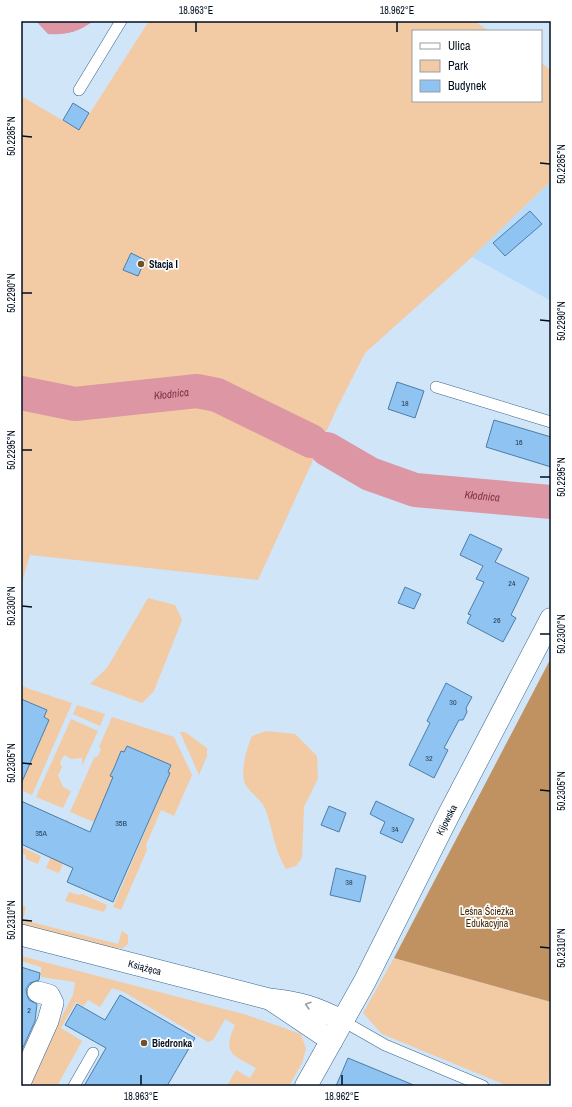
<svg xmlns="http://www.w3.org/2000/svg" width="572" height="1107" font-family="'Archivo Narrow',sans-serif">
<rect width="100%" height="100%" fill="#d0e5f8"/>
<path fill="#b9dcfb" d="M 549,183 L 551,184 L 551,301 L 472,257 Z"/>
<path fill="#f2caa3" d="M 149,21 L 474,21 L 489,31 L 413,31 L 413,101 L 541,101 L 541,63 L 551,70 L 551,181 L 472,257 L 365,353 L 337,408 L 258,580 L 30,555 L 21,586 L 21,96 L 79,130 Z
M 148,598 L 175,605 L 182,620 L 154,691 L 142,703 L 90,684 L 107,668 Z
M 21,686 L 72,703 L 32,795 L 21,790 L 21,775 L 27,771 L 49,720 L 44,717 L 46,710 L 21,699 Z
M 77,705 L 105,714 L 100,726 L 73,714 Z
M 112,717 L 174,737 L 192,775 L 174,816 L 161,810 L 146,845 L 147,850 L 121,910 L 113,907 L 170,773 L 168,772 L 171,765 L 127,746 L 124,752 L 121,751 L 110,776 L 113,777 L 94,822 L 70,812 L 94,758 L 98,756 L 101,749 L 99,747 Z
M 71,719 L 98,731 L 82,766 L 82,758 L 71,759 L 64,755 L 60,763 L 62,767 L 58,775 L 63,787 L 71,791 L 63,808 L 36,797 Z
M 266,731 L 295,734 L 317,756 L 318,778 L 304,807 L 302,858 L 296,866 L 286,869 C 274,850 273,829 265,808 C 261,799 250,793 245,784 C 240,772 247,747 252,736 Z
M 180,732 L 185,732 L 207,748 L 207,756 L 199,775 Z
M 67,818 L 73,839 L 59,873 L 46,868 Z
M 21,847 L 41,856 L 38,864 L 26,859 L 26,855 L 21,853 Z
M 69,892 L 78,895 L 82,894 L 107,905 L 104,912 L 65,901 Z
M 21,905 L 26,907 L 23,920 L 118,944 L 122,931 L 128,935 L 128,944 L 123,948 L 109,949 L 21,926 Z
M 21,956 L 247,1015 L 301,1034 L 306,1049 L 302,1063 L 289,1086 L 227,1086 L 236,1070 L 250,1078 L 256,1068 C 232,1054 222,1054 235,1025 L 225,1019 L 213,1040 L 208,1042 L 124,992 L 112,988 L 100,1007 L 88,1000 L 84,1006 L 76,1002 L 61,1028 L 82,1041 L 57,1086 L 26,1086 L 73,995 L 75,982 L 41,977 L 41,967 L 21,961 Z
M 394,958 L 551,1002 L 551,1074 L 546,1086 L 508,1086 L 382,1034 L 363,1013 Z"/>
<path fill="#c19261" d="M 551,658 L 551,1002 L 394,958 Z"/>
<path fill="#dc96a4" d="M 36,21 L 94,21 C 77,32 68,35 48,34 Z"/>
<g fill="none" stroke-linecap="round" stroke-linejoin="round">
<g stroke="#dc96a4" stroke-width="34">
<path id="s1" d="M 21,393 L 75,404 L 197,391 L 217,395 L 311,441"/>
<path id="s2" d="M 327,449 L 370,474 L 415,490 L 551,502"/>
</g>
</g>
<path fill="#8fc3f1" stroke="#4c7da8" d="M 73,103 L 89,113 L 79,130 L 63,120 Z
M 530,211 L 542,224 L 505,256 L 493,243 Z
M 131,253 L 145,260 L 138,276 L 123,270 Z
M 397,382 L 424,391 L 415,418 L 388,409 Z
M 494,420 L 551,437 L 551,467 L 486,447 Z
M 470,534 L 502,549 L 495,562 L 529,578 L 511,615 L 516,618 L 503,642 L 467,623 L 471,615 L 468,614 L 484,582 L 476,579 L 483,566 L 460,555 Z
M 405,587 L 421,594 L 414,609 L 398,603 Z
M 446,683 L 472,697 L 466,708 L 467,712 L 463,720 L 459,720 L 444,748 L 448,750 L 434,778 L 409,765 L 430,723 L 427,721 Z
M 21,699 L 47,710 L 44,717 L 49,720 L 21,784 Z
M 127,746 L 171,765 L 168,772 L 170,773 L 113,902 L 67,882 L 73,868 L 21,844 L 21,801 L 90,832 L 113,777 L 110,776 L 114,768 L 121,751 L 124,752 Z
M 376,801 L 414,819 L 402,843 L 380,833 L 385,822 L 370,814 Z
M 329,806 L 346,813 L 339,832 L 321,825 Z
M 336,868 L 366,876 L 360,902 L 330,895 Z
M 21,967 L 40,973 L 39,980 L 30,983 L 26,989 L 27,995 L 29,1000 L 37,1004 L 35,1021 L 21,1052 Z
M 120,995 L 195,1038 L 167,1086 L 84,1086 L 106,1048 L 65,1025 L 77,1004 L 105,1020 Z
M 348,1058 L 416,1086 L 336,1086 Z"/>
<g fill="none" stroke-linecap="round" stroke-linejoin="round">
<defs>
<path id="service" d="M 79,90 L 121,21
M 436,387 L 551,422
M 343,1021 L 385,1045 L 483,1086
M 74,1086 L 93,1053"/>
<g id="minor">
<path id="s3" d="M 21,935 L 269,999 C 300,1002 315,1007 343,1021"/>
<path d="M 271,1000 L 332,1041"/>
<path d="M 21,1081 L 48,1021 L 53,1003 L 49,995 L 38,992"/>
</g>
<g id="tertiary">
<path id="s4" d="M 306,1086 L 365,981 L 447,818 L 551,619"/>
</g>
</defs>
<use href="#service" stroke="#35668f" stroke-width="12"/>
<use href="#minor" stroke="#35668f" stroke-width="22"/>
<use href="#tertiary" stroke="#35668f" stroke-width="23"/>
<use href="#service" stroke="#fff" stroke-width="11"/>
<use href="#minor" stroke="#fff" stroke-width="21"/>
<use href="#tertiary" stroke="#fff" stroke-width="22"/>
</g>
<defs><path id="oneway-chevron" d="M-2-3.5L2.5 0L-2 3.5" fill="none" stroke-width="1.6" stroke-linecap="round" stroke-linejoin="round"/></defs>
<use stroke="#999fa5" href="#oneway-chevron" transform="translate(308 1005) rotate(-163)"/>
<path fill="none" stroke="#000f1f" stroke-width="1.5" d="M 196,32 L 196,22M 397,32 L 397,22M 22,136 L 32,137M 540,163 L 550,164M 22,293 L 32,293M 540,320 L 550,321M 22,450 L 32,450M 540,477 L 550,477M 22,606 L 32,607M 540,634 L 550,634M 22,763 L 32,764M 540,790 L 550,791M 22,920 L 32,921M 540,947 L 550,948M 141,1085 L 141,1075M 342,1085 L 342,1075"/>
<g fill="#74502a" stroke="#fff" stroke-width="1.5">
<circle cx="141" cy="264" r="4"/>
<circle cx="144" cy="1043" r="4"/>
</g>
<g text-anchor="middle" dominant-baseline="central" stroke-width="3.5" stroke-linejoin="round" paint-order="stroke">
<g font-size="8" fill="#243c54">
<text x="405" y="403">18</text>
<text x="519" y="442">16</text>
<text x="512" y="583">24</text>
<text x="497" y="620">26</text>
<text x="453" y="702">30</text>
<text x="429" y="758">32</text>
<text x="121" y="823">35B</text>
<text x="395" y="829">34</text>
<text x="41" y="833">35A</text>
<text x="349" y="882">38</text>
<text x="29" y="1010">2</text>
</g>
<g font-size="10" font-weight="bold" fill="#000f1f" stroke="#fff" text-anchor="start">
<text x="149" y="264">Stacja I</text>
<text x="152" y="1043">Biedronka</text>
</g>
<g font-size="10" fill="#000f1f" stroke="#fff">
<text stroke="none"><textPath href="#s4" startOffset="301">Kijowska</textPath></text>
<text stroke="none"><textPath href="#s3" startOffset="128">Książęca</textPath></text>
</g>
<g font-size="10" fill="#442500" stroke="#fff">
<text x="487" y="911">Leśna Ścieżka<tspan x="487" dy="12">Edukacyjna</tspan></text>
</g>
<g font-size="11" font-style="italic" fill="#843148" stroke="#fff">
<text stroke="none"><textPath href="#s1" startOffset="152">Kłodnica</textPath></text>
<text stroke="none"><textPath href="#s2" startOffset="165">Kłodnica</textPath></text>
</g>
</g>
<rect width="572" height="1107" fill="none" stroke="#ffffff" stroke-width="44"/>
<rect x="412" y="30" width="130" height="72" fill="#ffffff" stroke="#999fa5"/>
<rect x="420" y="43" width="20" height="6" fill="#ffffff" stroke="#999fa5"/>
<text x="448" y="50" font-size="12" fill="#000f1f">Ulica</text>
<rect x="420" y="60" width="20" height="12" fill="#f2caa3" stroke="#999fa5"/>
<text x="448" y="70" font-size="12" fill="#000f1f">Park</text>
<rect x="420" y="80" width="20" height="12" fill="#8fc3f1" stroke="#999fa5"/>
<text x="448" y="90" font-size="12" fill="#000f1f">Budynek</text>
<rect x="22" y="22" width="528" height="1063" fill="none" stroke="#000f1f" stroke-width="1.5"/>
<g font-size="10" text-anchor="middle" fill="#000f1f">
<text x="196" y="14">18.963°E</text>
<text x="397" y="14">18.962°E</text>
<text transform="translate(11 136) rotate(-90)" y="4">50.2285°N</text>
<text transform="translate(561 164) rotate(-90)" y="4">50.2285°N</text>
<text transform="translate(11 293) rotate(-90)" y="4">50.2290°N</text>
<text transform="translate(561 321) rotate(-90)" y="4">50.2290°N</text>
<text transform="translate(11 450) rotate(-90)" y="4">50.2295°N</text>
<text transform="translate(561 477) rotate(-90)" y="4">50.2295°N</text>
<text transform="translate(11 606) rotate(-90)" y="4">50.2300°N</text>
<text transform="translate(561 634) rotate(-90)" y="4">50.2300°N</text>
<text transform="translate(11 763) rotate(-90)" y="4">50.2305°N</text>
<text transform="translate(561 791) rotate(-90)" y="4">50.2305°N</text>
<text transform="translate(11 920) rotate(-90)" y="4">50.2310°N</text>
<text transform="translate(561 948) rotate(-90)" y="4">50.2310°N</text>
<text x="141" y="1100">18.963°E</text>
<text x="342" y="1100">18.962°E</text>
</g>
</svg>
